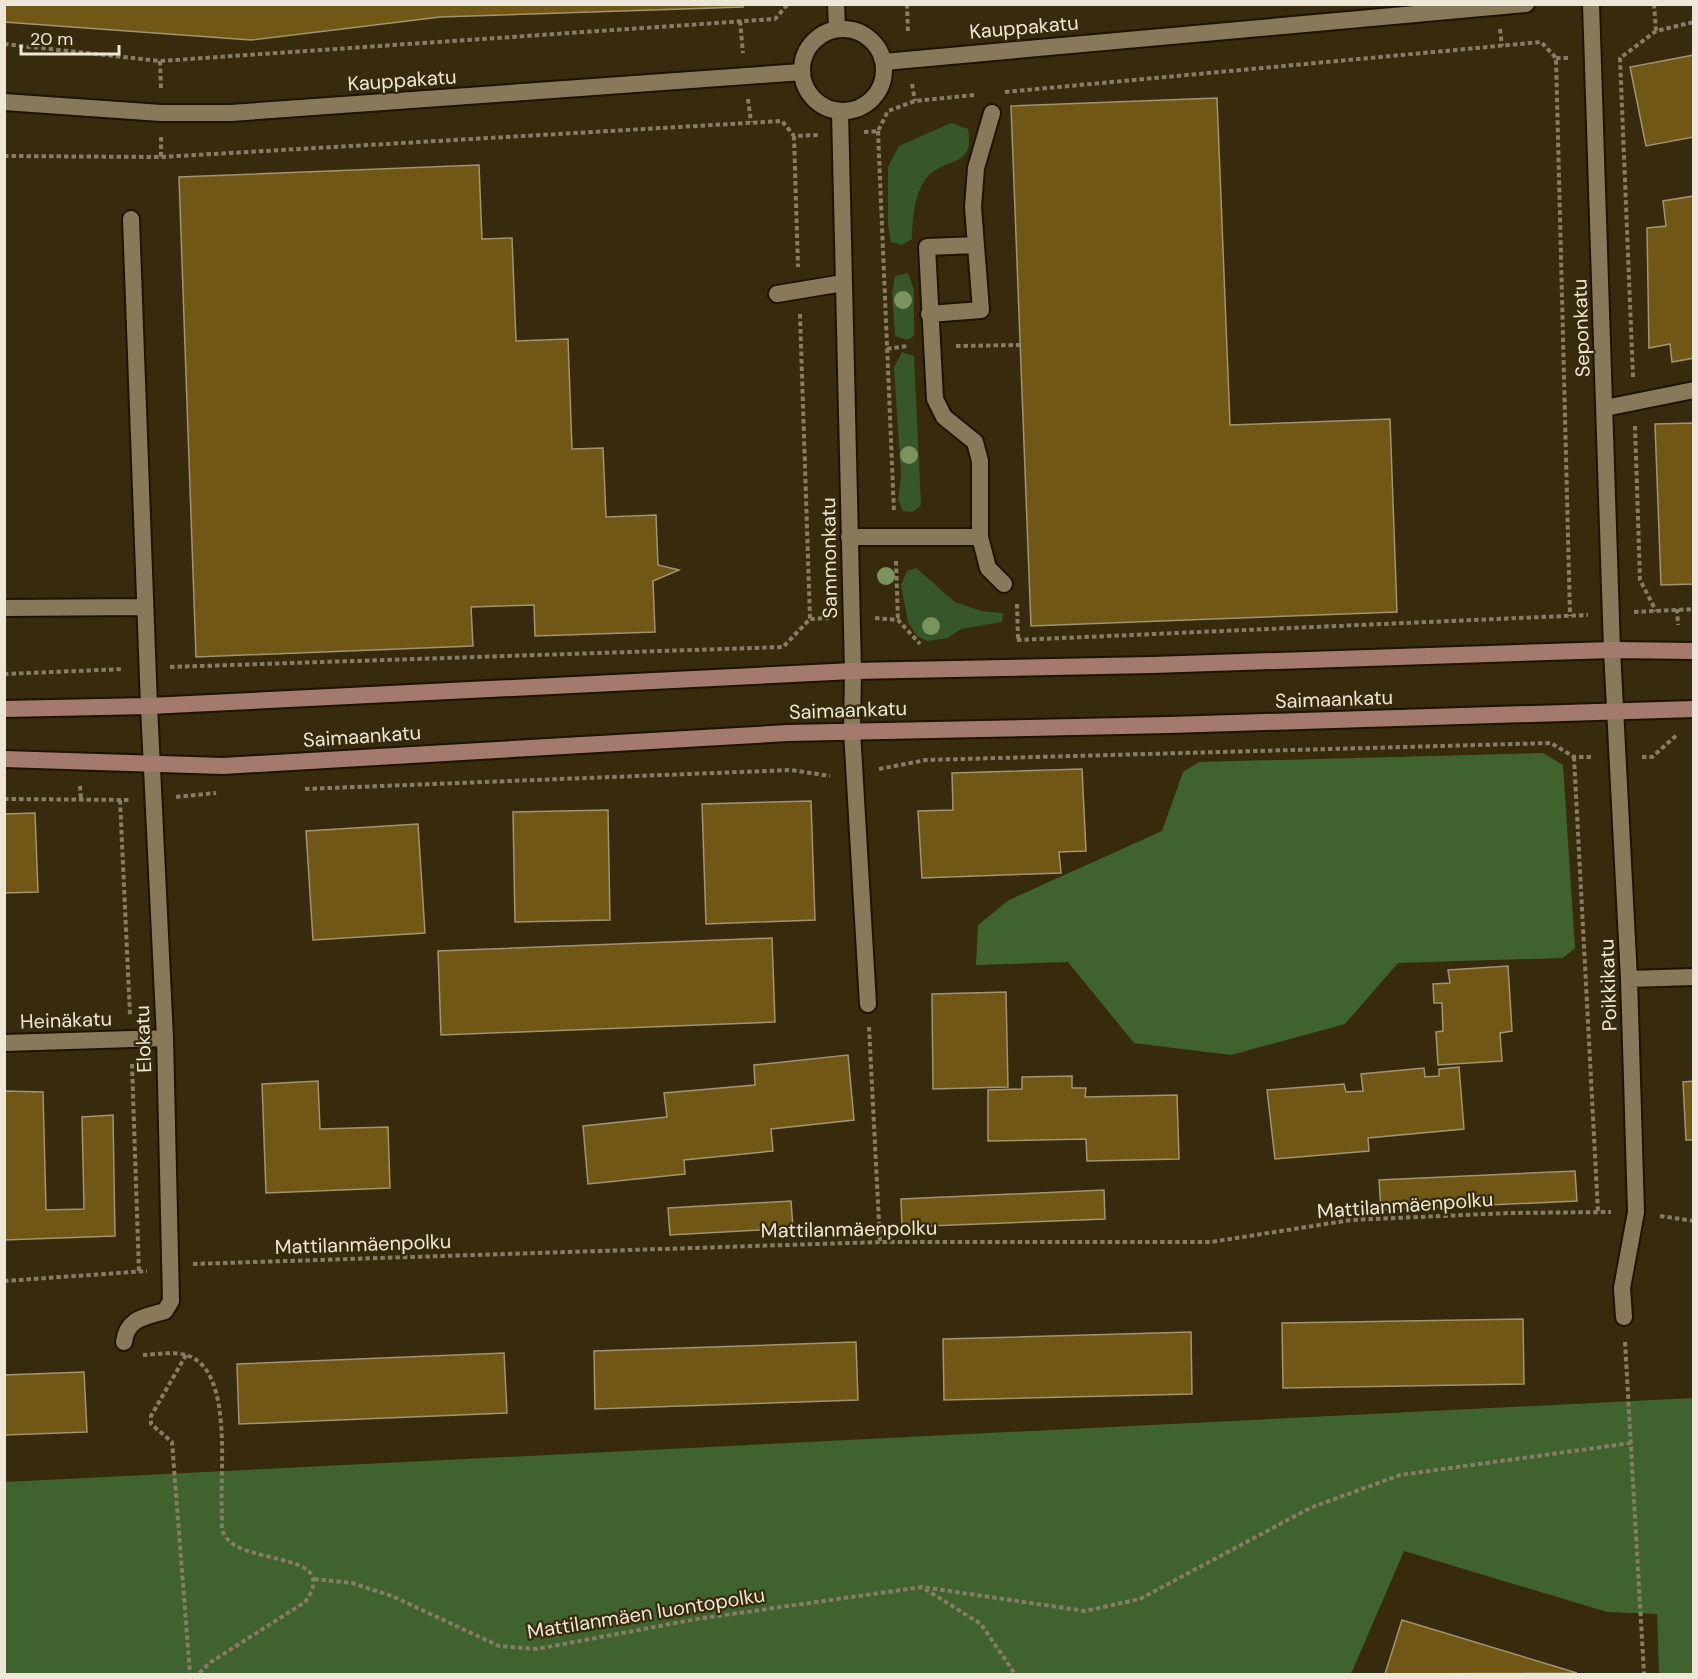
<svg xmlns="http://www.w3.org/2000/svg" width="1698" height="1679" font-family="'DM Sans',sans-serif">
<rect width="100%" height="100%" fill="#372a0d"/>
<path fill="#37562a" d="M 951,123 L 968,129 C 975,168 948,156 928,176 C 915,190 912,220 912,239 L 902,245 L 891,242 L 888,225 L 888,167 L 899,146 Z
M 908,273 L 914,290 L 914,336 L 907,340 L 895,336 L 892,293 L 895,276 Z
M 902,352 L 914,356 L 921,505 L 913,512 L 903,511 L 898,499 L 901,476 L 894,367 Z
M 916,568 L 955,602 L 981,611 L 1003,613 L 1002,622 L 961,629 L 948,638 L 927,641 L 917,636 L 908,622 L 901,585 L 907,571 Z"/>
<path fill="#3f622f" d="M 1543,753 L 1563,765 L 1575,948 L 1563,958 L 1398,963 L 1345,1024 L 1231,1055 L 1134,1043 L 1068,962 L 976,965 L 978,925 L 1009,900 L 1162,831 L 1183,772 L 1199,762 Z
M 1693,1398 L 1693,1674 L 1659,1674 L 1657,1614 L 1607,1612 L 1404,1551 L 1351,1674 L 5,1674 L 5,1482 Z"/>
<path fill="#715716" stroke="#a29373" stroke-width="1.5" d="M 4,4 L 743,4 L 743,7 L 440,17 L 251,40 L 4,22 Z
M 1694,55 L 1694,137 L 1646,146 L 1630,67 Z
M 1217,98 L 1230,425 L 1390,419 L 1397,612 L 1031,626 L 1011,106 Z
M 479,165 L 482,239 L 512,238 L 516,341 L 568,339 L 572,449 L 603,448 L 606,517 L 656,515 L 658,565 L 679,570 L 653,581 L 655,632 L 535,636 L 534,605 L 471,607 L 473,646 L 196,657 L 179,177 Z
M 1694,196 L 1694,358 L 1672,362 L 1670,344 L 1649,348 L 1647,228 L 1666,226 L 1663,201 Z
M 1694,423 L 1694,584 L 1661,585 L 1655,424 Z
M 1082,769 L 1086,851 L 1059,852 L 1061,873 L 922,878 L 918,811 L 953,810 L 952,773 Z
M 811,801 L 815,920 L 706,924 L 702,804 Z
M 608,810 L 610,920 L 515,922 L 513,812 Z
M 35,813 L 38,892 L 4,893 L 4,814 Z
M 418,824 L 425,933 L 313,940 L 306,831 Z
M 772,938 L 775,1022 L 441,1035 L 438,951 Z
M 1508,966 L 1512,1031 L 1500,1033 L 1502,1061 L 1438,1065 L 1436,1032 L 1443,1031 L 1442,1003 L 1434,1003 L 1433,984 L 1450,983 L 1448,970 Z
M 1006,992 L 1008,1087 L 933,1089 L 932,994 Z
M 848,1055 L 854,1120 L 771,1129 L 773,1151 L 684,1160 L 685,1174 L 588,1184 L 583,1126 L 667,1117 L 664,1093 L 755,1085 L 754,1065 Z
M 1459,1067 L 1464,1129 L 1368,1138 L 1369,1151 L 1275,1159 L 1267,1090 L 1344,1084 L 1346,1092 L 1363,1091 L 1361,1074 L 1424,1068 L 1425,1077 L 1439,1076 L 1439,1069 Z
M 1072,1076 L 1072,1088 L 1086,1088 L 1085,1097 L 1177,1095 L 1179,1159 L 1087,1161 L 1086,1139 L 988,1141 L 988,1090 L 1022,1089 L 1022,1077 Z
M 318,1081 L 320,1129 L 388,1127 L 390,1188 L 266,1193 L 262,1084 Z
M 1694,1081 L 1694,1140 L 1686,1140 L 1683,1082 Z
M 4,1091 L 43,1092 L 46,1210 L 84,1209 L 82,1117 L 113,1115 L 115,1236 L 4,1240 Z
M 1575,1171 L 1577,1201 L 1381,1210 L 1379,1180 Z
M 1104,1190 L 1105,1219 L 902,1227 L 901,1199 Z
M 791,1201 L 793,1228 L 670,1235 L 668,1208 Z
M 1523,1319 L 1524,1384 L 1283,1388 L 1282,1323 Z
M 1191,1332 L 1192,1394 L 944,1400 L 943,1339 Z
M 856,1342 L 858,1400 L 595,1409 L 594,1351 Z
M 504,1353 L 507,1413 L 239,1424 L 237,1364 Z
M 84,1372 L 87,1432 L 4,1435 L 4,1375 Z
M 1402,1620 L 1577,1673 L 1385,1674 Z"/>
<g fill="none" stroke-linecap="round" stroke-linejoin="round">
<defs>
<path id="service" d="M 131,219 L 149,706
M 976,245 L 927,247 L 935,399 L 944,417 L 975,442 L 980,461 L 980,537 L 988,568 L 1004,584
M 777,294 L 843,283
M 929,314 L 981,310 L 973,207 L 976,168 L 992,113
M 1605,408 L 1694,390
M 849,537 L 980,537
M 4,608 L 145,607"/>
<path id="minor" d="M 836,4 L 837,29
M 1591,4 L 1612,650 L 1629,979 L 1636,1212 L 1622,1288 L 1624,1317
M 840,112 L 853,671 L 852,731 L 868,1004
M 1629,979 L 1694,977
M 4,1043 L 165,1038
M 124,1342 C 127,1318 145,1317 165,1311 L 171,1301 L 165,1038 L 149,706"/>
<path id="tertiary" d="M802 70a41 41 0 1 1 82 0a41 41 0 1 1-82 0Z
M 884,62 L 1526,4
M 4,102 L 161,113 L 231,113 L 802,72"/>
<path id="secondary" d="M 4,709 L 149,706 L 853,671 L 1152,665 L 1612,650 L 1694,651
M 4,759 L 223,766 L 788,733 L 1169,725 L 1694,709"/>
</defs>
<use href="#service" stroke="#1e1300" stroke-width="20"/>
<use href="#minor" stroke="#1e1300" stroke-width="20"/>
<use href="#tertiary" stroke="#1e1300" stroke-width="20"/>
<use href="#secondary" stroke="#1e1300" stroke-width="20"/>
<path stroke="#877c65" stroke-width="4" stroke-dasharray="4.5 3" stroke-linecap="butt" d="M 907,4 L 908,34
M 1654,4 L 1656,31
M 740,21 L 743,53
M 1500,29 L 1502,46
M 4,44 L 160,61 L 775,19 L 788,4
M 1556,58 L 1570,58
M 160,61 L 161,90
M 912,84 L 915,101
M 1005,92 L 1541,42 L 1556,58 L 1570,616
M 748,99 L 751,122
M 878,131 L 894,512
M 864,132 L 878,131 L 888,111 L 915,101 L 974,95
M 794,136 L 798,267
M 161,137 L 161,157
M 4,156 L 161,157 L 782,121 L 794,136 L 818,135
M 800,314 L 810,619
M 956,346 L 1020,345
M 887,349 L 907,346
M 1633,377 L 1620,58 L 1656,31 L 1694,22
M 1635,426 L 1640,580 L 1656,611
M 896,561 L 898,620
M 1017,604 L 1018,640
M 1677,609 L 1678,625
M 1634,612 L 1694,609
M 875,618 L 898,620 L 920,644
M 1017,640 L 1588,615
M 170,667 L 783,647 L 810,619 L 829,618
M 4,674 L 124,669
M 1574,757 L 1598,1212
M 1642,757 L 1652,757 L 1677,735
M 879,769 L 926,760 L 1551,743 L 1574,757 L 1592,757
M 80,786 L 81,800
M 305,789 L 791,770 L 830,776
M 176,797 L 216,793
M 4,799 L 130,800
M 120,800 L 130,1015
M 869,1027 L 880,1242
M 132,1064 L 139,1273
M 1660,1216 L 1694,1221
M 193,1264 L 880,1242 L 1211,1242 L 1351,1220 L 1509,1213 L 1611,1212
M 4,1281 L 147,1271
M 1625,1342 L 1644,1674
M 143,1355 C 157,1354 176,1351 189,1356 C 234,1373 219,1474 222,1514 C 222,1519 221,1527 223,1532 C 236,1568 344,1548 305,1602 L 211,1662 L 198,1674
M 186,1355 L 151,1416 L 151,1424 L 172,1442 L 190,1674
M 314,1579 L 352,1583 L 392,1596 L 499,1646 L 537,1649 L 697,1619 L 922,1587 L 1085,1611 L 1140,1599 L 1310,1508 L 1400,1475 L 1631,1443
M 925,1589 L 981,1624 L 1015,1674"/>
<use href="#service" stroke="#87795a" stroke-width="16"/>
<use href="#minor" stroke="#87795a" stroke-width="16"/>
<use href="#tertiary" stroke="#87795a" stroke-width="16"/>
<use href="#secondary" stroke="#a37a6c" stroke-width="16"/>
</g>
<g fill="#7b935c">
<circle cx="903" cy="300" r="9"/>
<circle cx="909" cy="455" r="9"/>
<circle cx="886" cy="576" r="9"/>
<circle cx="931" cy="626" r="9"/>
</g>
<g text-anchor="middle" dominant-baseline="central" stroke-width="4.5" stroke-linejoin="round" paint-order="stroke">
<g font-size="20" fill="#efe7d6" stroke="#372a0d">
<text transform="translate(1024 27) rotate(-5)">Kauppakatu</text>
<text transform="translate(402 80) rotate(-4)">Kauppakatu</text>
<text transform="translate(1581 328) rotate(-92)">Seponkatu</text>
<text transform="translate(829 558) rotate(-91)">Sammonkatu</text>
<text transform="translate(1334 699) rotate(-2)">Saimaankatu</text>
<text transform="translate(848 710) rotate(-2)">Saimaankatu</text>
<text transform="translate(362 736) rotate(-4)">Saimaankatu</text>
<text transform="translate(1608 985) rotate(-92)">Poikkikatu</text>
<text transform="translate(66 1020) rotate(-2)">Heinäkatu</text>
<text transform="translate(143 1039) rotate(-92)">Elokatu</text>
<text transform="translate(1405 1205) rotate(-4)">Mattilanmäenpolku</text>
<text transform="translate(849 1229) rotate(-1)">Mattilanmäenpolku</text>
<text transform="translate(363 1244) rotate(-2)">Mattilanmäenpolku</text>
<text transform="translate(646 1613) rotate(-9)">Mattilanmäen luontopolku</text>
</g>
</g>
<rect width="1698" height="1679" fill="none" stroke="#efe7d6" stroke-width="12"/>
<path d="M21 45v9h98v-9" fill="none" stroke="#efe7d6" stroke-width="3"/>
<text x="30" y="45" font-size="18" fill="#efe7d6" stroke="#372a0d" stroke-width="4.5" paint-order="stroke">20 m</text>
</svg>
